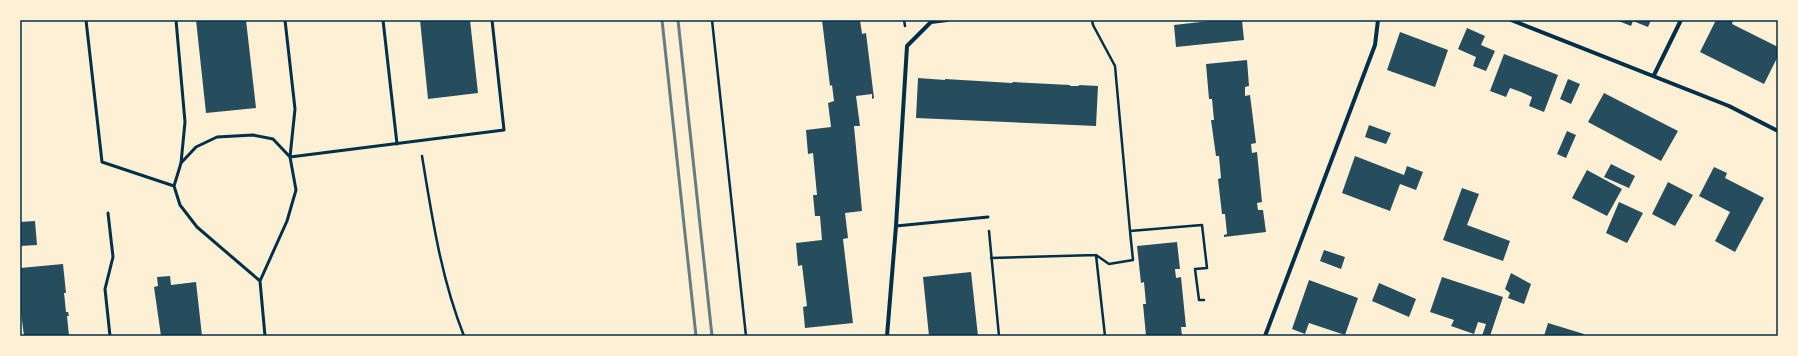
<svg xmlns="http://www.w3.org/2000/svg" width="1798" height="356" font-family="Karla,sans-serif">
<rect width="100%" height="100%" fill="#fdf0d5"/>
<path fill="#264d5e" d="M 196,20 L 246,20 L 256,108 L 206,113 Z
M 420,20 L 470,20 L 478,93 L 428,99 Z
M 822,20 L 860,20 L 862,34 L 866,33 L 874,98 L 872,99 L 872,94 L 856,96 L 860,126 L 854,126 L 862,211 L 845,213 L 848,238 L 843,239 L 853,323 L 805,328 L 803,307 L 807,306 L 802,265 L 798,266 L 796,243 L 822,240 L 820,216 L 815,216 L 813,195 L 817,195 L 813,153 L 808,154 L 806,130 L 831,127 L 828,103 L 834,101 L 832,85 L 830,86 Z
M 1218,20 L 1242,20 L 1244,40 L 1176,47 L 1174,25 Z
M 1616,20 L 1651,20 L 1648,27 L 1633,21 L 1631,26 Z
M 1716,20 L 1733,20 L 1732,24 L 1778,47 L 1778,56 L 1764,84 L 1700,52 Z
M 1467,28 L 1485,36 L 1481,45 L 1495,51 L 1486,71 L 1473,66 L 1476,57 L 1458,49 Z
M 1400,32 L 1448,50 L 1435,87 L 1387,70 Z
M 1504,54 L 1558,75 L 1544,112 L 1529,106 L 1532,97 L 1521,92 L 1510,88 L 1506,97 L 1490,91 Z
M 1247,60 L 1249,86 L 1245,87 L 1245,96 L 1250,95 L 1256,143 L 1251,144 L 1252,153 L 1257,152 L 1262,202 L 1257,203 L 1258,210 L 1263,210 L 1266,232 L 1224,237 L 1224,235 L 1227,234 L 1225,214 L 1222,214 L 1218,179 L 1221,178 L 1219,156 L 1216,156 L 1211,120 L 1214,120 L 1212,99 L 1209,99 L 1206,64 Z
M 918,78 L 945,80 L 945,79 L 1012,83 L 1013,82 L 1070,85 L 1070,86 L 1079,86 L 1079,85 L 1098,86 L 1096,126 L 916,118 Z
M 1568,79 L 1580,84 L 1571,104 L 1560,99 Z
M 1604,93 L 1678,131 L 1661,161 L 1588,122 Z
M 1369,125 L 1391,133 L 1386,144 L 1365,137 Z
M 1567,131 L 1576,135 L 1566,158 L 1557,154 Z
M 1355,156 L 1404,175 L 1407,166 L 1423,172 L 1416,190 L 1400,184 L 1390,211 L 1342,193 Z
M 1611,164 L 1635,176 L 1629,188 L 1604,177 Z
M 1714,167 L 1727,173 L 1725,178 L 1764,198 L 1735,252 L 1715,241 L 1730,212 L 1699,196 Z
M 1587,170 L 1622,189 L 1607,216 L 1572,198 Z
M 1668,182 L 1693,195 L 1675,226 L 1652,214 Z
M 1462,188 L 1479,194 L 1467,225 L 1510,241 L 1503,261 L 1443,240 Z
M 1619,202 L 1643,213 L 1627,243 L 1606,233 Z
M 35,221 L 37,245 L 20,246 L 20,222 Z
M 1177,242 L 1180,269 L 1175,269 L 1176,278 L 1181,277 L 1186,327 L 1181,327 L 1182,336 L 1146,336 L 1143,304 L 1146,304 L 1144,282 L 1141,283 L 1137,246 Z
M 1324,250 L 1345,257 L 1341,269 L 1320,261 Z
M 63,264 L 66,293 L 64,293 L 65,302 L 66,312 L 68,312 L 69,316 L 67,316 L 69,336 L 24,336 L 20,305 L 20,268 Z
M 971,272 L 978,336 L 929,336 L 923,277 Z
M 1511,273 L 1531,284 L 1524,304 L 1508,298 L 1510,293 L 1505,289 Z
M 170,276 L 171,285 L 196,282 L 202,336 L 161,336 L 154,287 L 158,286 L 157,277 Z
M 1442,277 L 1503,297 L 1490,336 L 1482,336 L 1486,324 L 1478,322 L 1474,334 L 1451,326 L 1454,320 L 1430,312 Z
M 1309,280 L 1358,298 L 1345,335 L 1309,323 L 1305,334 L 1292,329 Z
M 1379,283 L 1416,299 L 1409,317 L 1372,301 Z
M 1548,323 L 1584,334 L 1583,336 L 1544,336 Z"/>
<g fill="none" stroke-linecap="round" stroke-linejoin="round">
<path stroke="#003049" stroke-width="2.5" d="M 712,20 L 746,336
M 904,20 L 905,26
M 1092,20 L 1093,25 L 1115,66 L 1130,231
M 422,156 C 432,217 441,278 464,336
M 989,231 L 999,336
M 1096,255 L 1105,336
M 991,258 L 1096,255 L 1109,264 L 1133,260 L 1130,231 L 1202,225 L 1207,268 L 1195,269 L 1199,300 L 1204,300"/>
<path stroke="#003049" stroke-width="3" d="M 86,20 L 102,162 L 174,186
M 176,20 L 185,122 L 181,163
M 285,20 L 295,109 L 290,157 L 504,130 L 492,20
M 383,20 L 397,144
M 108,213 L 113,257 L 105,289 L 110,336
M 896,226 L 988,217
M 260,281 L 197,227 L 180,205 L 174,186 L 181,163 L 196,147 L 217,137 L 253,135 L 273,139 L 290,157 L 296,190 L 287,221 L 260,281 L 265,336"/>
<path stroke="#003049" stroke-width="4" d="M 1511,20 L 1729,106 L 1778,131
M 1654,75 L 1681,20
M 887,336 L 896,226 L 907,46 L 931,22 L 947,20
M 1265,336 L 1375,45 L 1378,20"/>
<path stroke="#657d81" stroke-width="3" d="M 662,20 L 696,336
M 678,20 L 712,336"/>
</g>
<rect width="1798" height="356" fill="none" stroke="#fdf0d5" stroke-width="42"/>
<rect x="21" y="21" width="1756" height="314" fill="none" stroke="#003049" stroke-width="1.5"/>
</svg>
